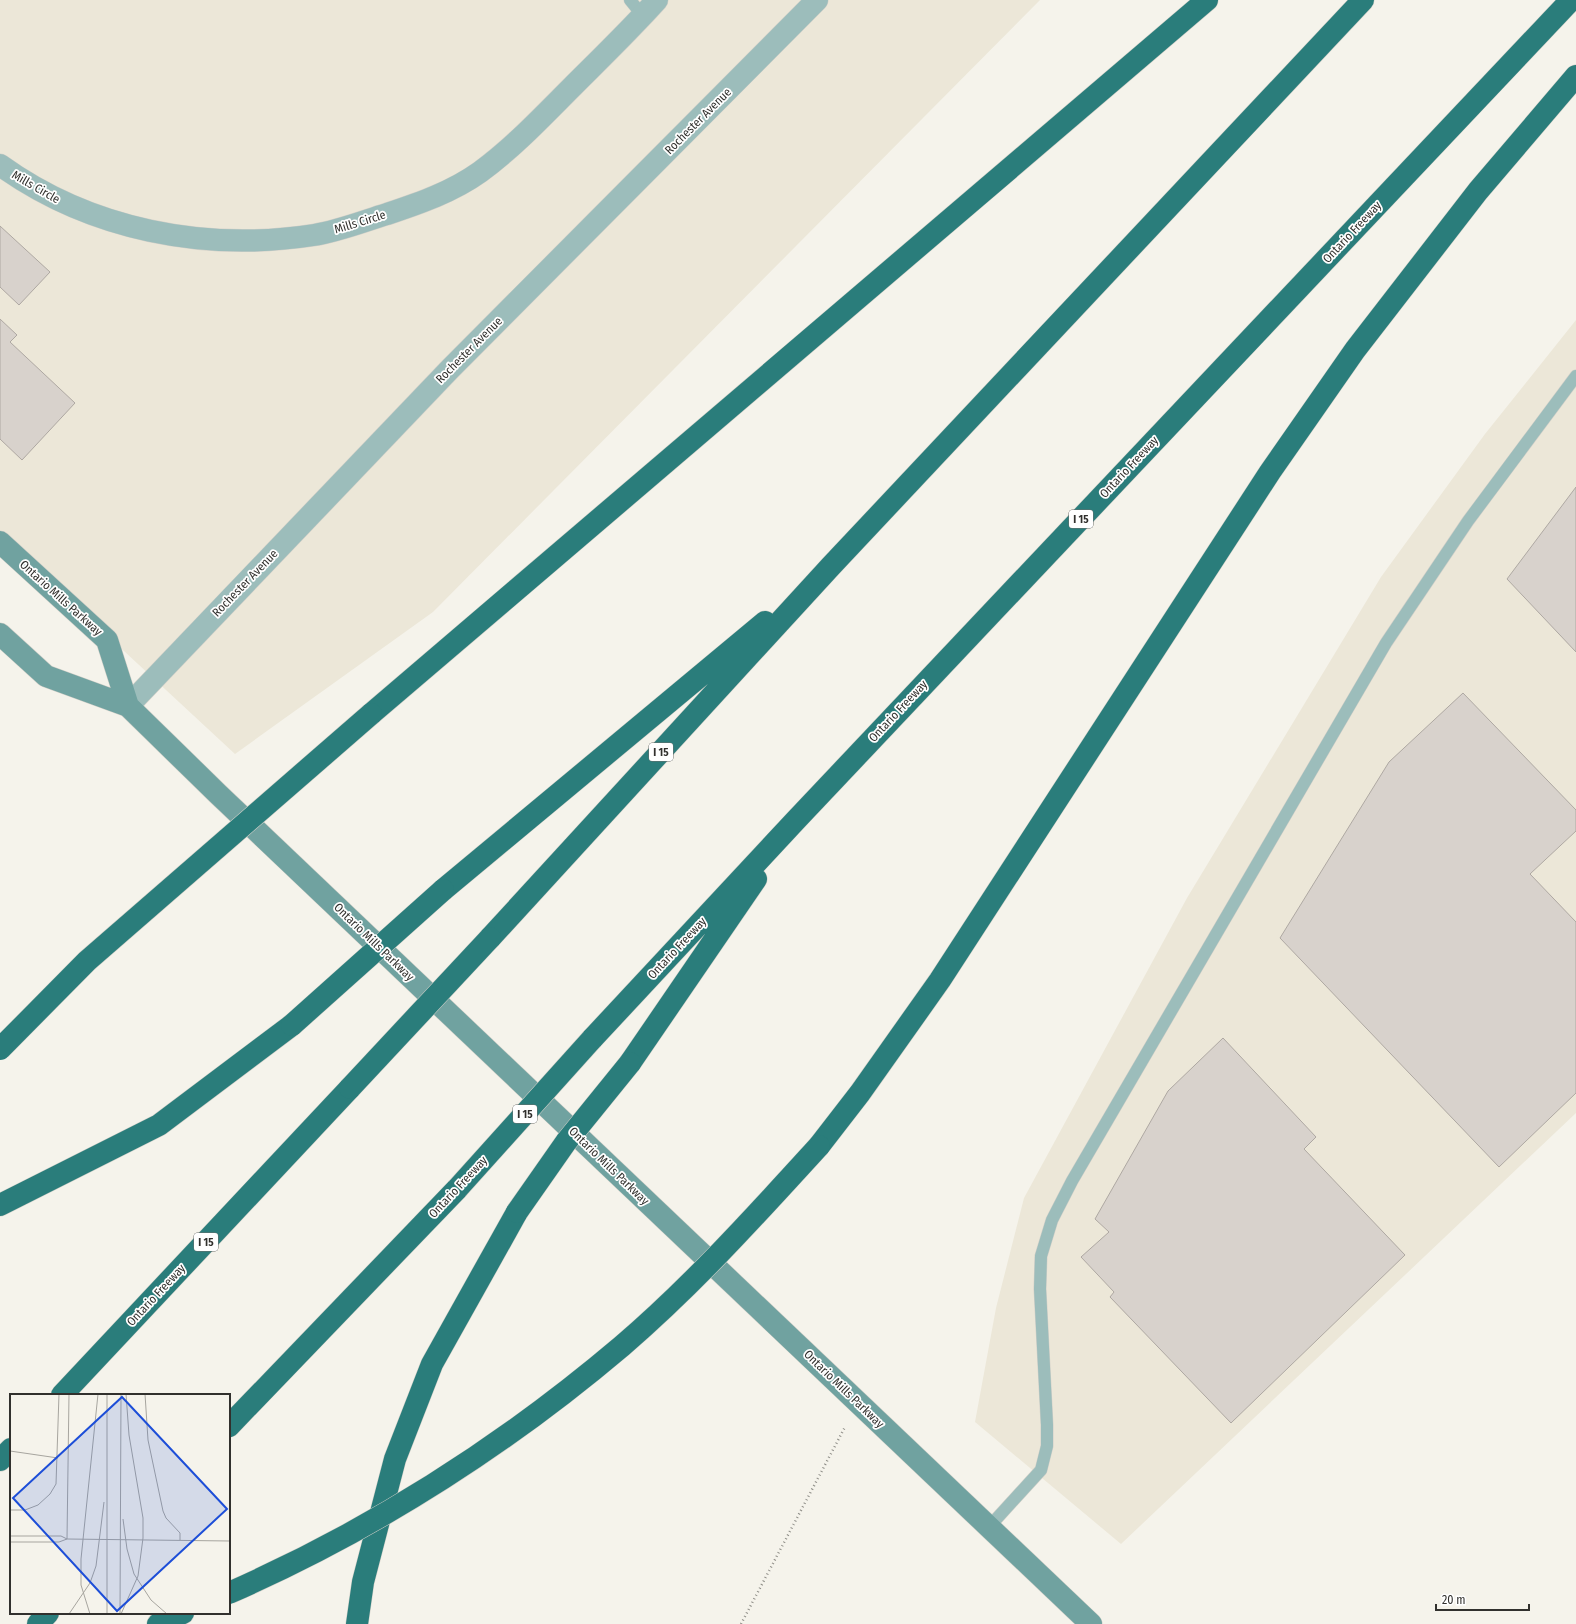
<svg xmlns="http://www.w3.org/2000/svg" width="1576" height="1624" font-family="'Fira Sans Condensed',sans-serif">
<rect width="100%" height="100%" fill="#f5f3eb"/>
<path fill="#ece7d8" d="M 0,0 L 1040,0 L 433,612 L 235,754 L 0,536 Z
M 1576,320 L 1576,1113 L 1121,1544 L 975,1422 L 996,1308 L 1024,1198 L 1187,898 L 1381,577 L 1485,434 Z"/>
<path fill="#d8d2cc" stroke="#aea8a2" d="M 0,226 L 50,272 L 19,305 L 0,287 Z
M 0,319 L 17,335 L 10,342 L 75,403 L 22,460 L 0,439 Z
M 1576,487 L 1576,652 L 1507,579 Z
M 1463,693 L 1576,810 L 1576,831 L 1530,874 L 1576,922 L 1576,1093 L 1499,1167 L 1280,938 L 1389,762 Z
M 1223,1038 L 1316,1137 L 1304,1149 L 1405,1255 L 1231,1423 L 1110,1297 L 1114,1292 L 1081,1257 L 1109,1232 L 1095,1219 L 1168,1091 Z"/>
<g fill="none" stroke-linecap="round" stroke-linejoin="round">
<defs>
<path id="lane" d="M 630,0 L 643,16
M 989,1527 L 1041,1470 L 1047,1446 L 1047,1425 L 1040,1289 L 1041,1256 L 1052,1220 L 1072,1181 L 1386,643 L 1468,521 L 1576,376"/>
<path id="street" d="M 0,165 C 90,230 205,252 314,235 C 339,231 364,221 387,214 C 420,203 452,192 480,172 C 514,147 543,116 572,87 C 601,58 630,30 657,0
M 128,706 L 450,369 L 817,0"/>
<path id="secondary" d="M 0,542 L 107,640 L 128,706
M 0,634 L 46,676 L 128,706 L 218,794 L 1091,1624"/>
<path id="highway" d="M 371,714 L 1207,0
M 443,890 L 765,622
M 490,938 L 831,566 L 1363,0
M 592,1039 L 796,820 L 1571,0
M 630,1063 L 756,879
M 819,1146 L 860,1093 L 940,980 L 1270,472 L 1355,350 L 1478,191 L 1576,76
M 0,1205 L 159,1125 L 292,1025
M 62,1395 L 350,1088
M 229,1426 L 457,1189
M 0,1460 L 11,1449
M 38,1624 L 48,1613
M 158,1624 L 183,1613
M 357,1624 L 363,1582 L 395,1459 L 432,1364 L 517,1212"/>
</defs>
<use href="#lane" stroke="#d2d0c9" stroke-width="13"/>
<use href="#street" stroke="#d2d0c9" stroke-width="23"/>
<use href="#secondary" stroke="#d2d0c9" stroke-width="23"/>
<use href="#highway" stroke="#d2d0c9" stroke-width="23"/>
<path stroke="#8f8e88" stroke-width="2.5" stroke-dasharray="1 3" stroke-linecap="butt" d="M 741,1624 L 845,1427"/>
<use href="#lane" stroke="#9cbdbb" stroke-width="12"/>
<use href="#street" stroke="#9cbdbb" stroke-width="22"/>
<use href="#secondary" stroke="#70a2a0" stroke-width="22"/>
<use href="#highway" stroke="#2a7d7b" stroke-width="22"/>
<defs>
<path id="highway-bridge" d="M 292,1025 L 443,890
M 0,1049 L 87,961 L 371,714
M 350,1088 L 490,938
M 457,1189 L 592,1039
M 517,1212 L 566,1142 L 630,1063
M 229,1593 C 370,1531 504,1446 622,1346 C 693,1285 756,1215 819,1146"/>
</defs>
<use href="#highway-bridge" stroke="#d2d0c9" stroke-width="23" stroke-linecap="butt"/>
<use href="#highway-bridge" stroke="#2a7d7b" stroke-width="22"/>
</g>
<g text-anchor="middle" dominant-baseline="central" stroke-width="3.5" stroke-linejoin="round" paint-order="stroke">
<g fill="#fff" stroke="#6f6e6c" stroke-width="1">
<rect x="1069" y="510" width="24" height="18" rx="3"/>
<rect x="649" y="743" width="24" height="18" rx="3"/>
<rect x="513" y="1105" width="24" height="18" rx="3"/>
<rect x="194" y="1233" width="24" height="18" rx="3"/>
</g>
<g font-size="11" font-weight="bold" fill="#31302d">
<text x="1081" y="519">I 15</text>
<text x="661" y="752">I 15</text>
<text x="525" y="1114">I 15</text>
<text x="206" y="1242">I 15</text>
</g>
<g font-size="12" fill="#31302d" stroke="#fff">
<text transform="translate(698 121) rotate(-45)">Rochester Avenue</text>
<text transform="translate(36 187) rotate(30)">Mills Circle</text>
<text transform="translate(360 222) rotate(-17)">Mills Circle</text>
<text transform="translate(1352 232) rotate(-47)">Ontario Freeway</text>
<text transform="translate(469 350) rotate(-45)">Rochester Avenue</text>
<text transform="translate(1129 467) rotate(-47)">Ontario Freeway</text>
<text transform="translate(245 583) rotate(-46)">Rochester Avenue</text>
<text transform="translate(61 598) rotate(42)">Ontario Mills Parkway</text>
<text transform="translate(898 711) rotate(-47)">Ontario Freeway</text>
<text transform="translate(374 942) rotate(44)">Ontario Mills Parkway</text>
<text transform="translate(677 948) rotate(-47)">Ontario Freeway</text>
<text transform="translate(609 1166) rotate(44)">Ontario Mills Parkway</text>
<text transform="translate(458 1187) rotate(-47)">Ontario Freeway</text>
<text transform="translate(156 1295) rotate(-47)">Ontario Freeway</text>
<text transform="translate(844 1389) rotate(44)">Ontario Mills Parkway</text>
</g>
</g>
<g transform="translate(10 1394)">
<rect width="220" height="220" fill="#f5f3eb"/>
<path fill="none" stroke="#a7a59f" stroke-width="1" d="M 135,0 L 138,46 L 153,117 L 156,124 L 170,139 L 170,146M 0,57 L 48,64M 0,116 L 15,116 L 28,111 L 40,100 L 46,90 L 49,0M 113,125 L 117,155 L 124,180 L 141,206 L 157,220M 0,142 L 51,142 L 57,145M 57,145 L 59,0M 0,148 L 49,148 L 57,145 L 220,147M 59,220 L 80,189 L 86,172 L 94,108M 80,220 L 71,191 L 71,165 L 88,0M 97,220 L 97,0M 110,220 L 111,0M 111,220 L 128,182 L 133,144 L 133,124 L 119,41 L 116,0"/>
<path fill="#1d4ed8" fill-opacity="0.15" stroke="#1d4ed8" stroke-width="2" d="M 112,3 L 217,115 L 107,217 L 3,104 Z"/>
<rect width="220" height="220" fill="none" stroke="#31302d" stroke-width="2"/>
</g>
<path d="M1436 1604v6h93v-6" fill="none" stroke="#31302d" stroke-width="2"/>
<text x="1442" y="1604" font-size="12" fill="#31302d" stroke="#ffffff" stroke-width="3" paint-order="stroke">20 m</text>
</svg>
